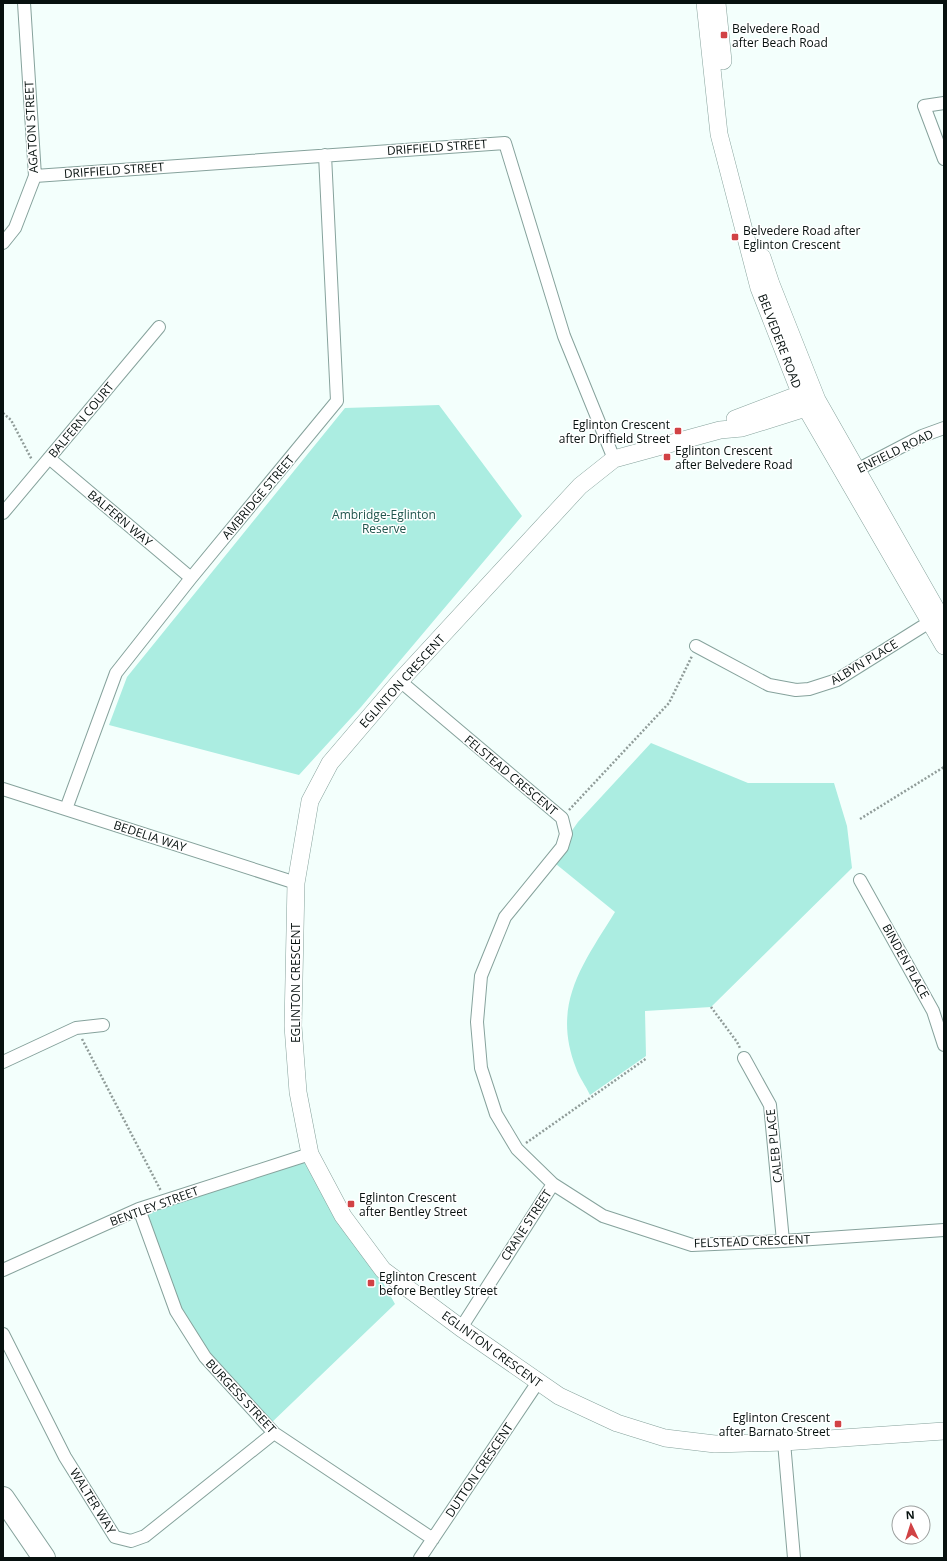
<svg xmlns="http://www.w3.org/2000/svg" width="947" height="1561" font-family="'Open Sans',sans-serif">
<rect width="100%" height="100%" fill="#f3fffc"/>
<path fill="#abede1" d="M 439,405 L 522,516 L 361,707 L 299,775 L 109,725 L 127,677 L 345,408 Z
M 651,743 L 748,783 L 834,783 L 847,826 L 852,868 L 711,1007 L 645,1011 L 646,1056 L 590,1095 C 586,1086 579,1077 576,1068 C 551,1004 583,964 615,912 L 551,860 L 578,822 Z
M 310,1154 L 395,1304 L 268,1426 L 205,1357 L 173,1305 L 139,1209 Z"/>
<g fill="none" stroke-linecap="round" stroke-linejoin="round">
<defs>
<path id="street" d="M 944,103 L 924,106 L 944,159
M 35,176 L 505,143 L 564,336 L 614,459
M 3,243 L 15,228 L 35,176 L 24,3
M 49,458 L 191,578
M 851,473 L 922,436 L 944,428
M 3,513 L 159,327
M 696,646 L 769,685 L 796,690 L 809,689 L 837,680 L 936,618
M 400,681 L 562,818 L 566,834 L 562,847 L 505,917 L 481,976 L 477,1022 L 481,1068 L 496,1114 L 517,1149 L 553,1184 L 603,1216 L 692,1245 L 783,1241 L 944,1230
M 3,789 L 296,883
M 66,809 L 116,673 L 191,578 L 337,401 L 325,155
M 860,880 L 933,1011 L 944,1045
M 744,1058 L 770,1105 L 783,1241
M 3,1062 L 76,1028 L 103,1025
M 139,1209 L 176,1311 L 205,1357 L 274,1433 L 433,1539
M 3,1270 L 139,1209 L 310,1154
M 461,1328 L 553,1184
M 3,1334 L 65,1457 L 115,1537 L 131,1541 L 145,1536 L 274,1433
M 784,1442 L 794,1558
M 420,1558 L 538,1382"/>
<path id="secondary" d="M 705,3 L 719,134 L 759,288 L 806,408 L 944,646
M 717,3 L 723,61
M 762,257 L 771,284 L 817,400 L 944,623
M 817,400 L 806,408 L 742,428 L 720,430 L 614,459 L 580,486 L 400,681 L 330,763 L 310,801 L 296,883 L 293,1026 L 298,1092 L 310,1154 L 343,1216 L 383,1270 L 461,1328 L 559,1396 L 617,1423 L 665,1438 L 715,1444 L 784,1442 L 944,1431
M 735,419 L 811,390"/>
<path id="highway" d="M 3,1498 L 44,1558"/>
</defs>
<use href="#street" stroke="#86a29c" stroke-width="14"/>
<use href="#secondary" stroke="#86a29c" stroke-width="18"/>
<use href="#highway" stroke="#86a29c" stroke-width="24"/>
<path stroke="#909c99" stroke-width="2.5" stroke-dasharray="2 2" stroke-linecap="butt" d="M 3,413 L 11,420 L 32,460
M 569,810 L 669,703 L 692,656
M 860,819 L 944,767
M 711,1007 L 737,1042 L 740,1048
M 82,1039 L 161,1191
M 526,1143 L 647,1058"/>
<use href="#street" stroke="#fff" stroke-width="12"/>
<use href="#secondary" stroke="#fff" stroke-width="17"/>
<use href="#highway" stroke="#fff" stroke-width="22"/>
</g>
<g fill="#d14245" stroke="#fff" stroke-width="1.5">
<rect x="720" y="31" width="8" height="8" rx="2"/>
<rect x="731" y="233" width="8" height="8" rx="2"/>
<rect x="674" y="427" width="8" height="8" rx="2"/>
<rect x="663" y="453" width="8" height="8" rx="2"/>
<rect x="347" y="1200" width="8" height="8" rx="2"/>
<rect x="367" y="1279" width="8" height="8" rx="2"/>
<rect x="834" y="1420" width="8" height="8" rx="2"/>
</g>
<g text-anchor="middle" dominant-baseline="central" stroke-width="3" stroke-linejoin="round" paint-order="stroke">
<g font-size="12" fill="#07110f" stroke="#fff" text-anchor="start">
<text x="732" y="28">Belvedere Road<tspan x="732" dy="14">after Beach Road</tspan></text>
<text x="743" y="230">Belvedere Road after<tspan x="743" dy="14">Eglinton Crescent</tspan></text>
<text x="670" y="424" text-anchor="end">Eglinton Crescent<tspan x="670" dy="14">after Driffield Street</tspan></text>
<text x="675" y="450">Eglinton Crescent<tspan x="675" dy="14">after Belvedere Road</tspan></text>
<text x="359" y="1197">Eglinton Crescent<tspan x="359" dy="14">after Bentley Street</tspan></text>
<text x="379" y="1276">Eglinton Crescent<tspan x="379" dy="14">before Bentley Street</tspan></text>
<text x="830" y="1417" text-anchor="end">Eglinton Crescent<tspan x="830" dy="14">after Barnato Street</tspan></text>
</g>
<g font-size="12" fill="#07110f" stroke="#fff">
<text transform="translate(31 127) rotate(-93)">AGATON STREET</text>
<text transform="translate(437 147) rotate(-4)">DRIFFIELD STREET</text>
<text transform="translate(114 170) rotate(-4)">DRIFFIELD STREET</text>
<text transform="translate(780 341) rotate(69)">BELVEDERE ROAD</text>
<text transform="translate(81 420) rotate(-50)">BALFERN COURT</text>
<text transform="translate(895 451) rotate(-26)">ENFIELD ROAD</text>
<text transform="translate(258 497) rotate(-50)">AMBRIDGE STREET</text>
<text transform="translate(120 518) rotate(40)">BALFERN WAY</text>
<text transform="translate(864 662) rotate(-31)">ALBYN PLACE</text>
<text transform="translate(402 681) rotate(-48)">EGLINTON CRESCENT</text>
<text transform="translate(511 775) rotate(40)">FELSTEAD CRESCENT</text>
<text transform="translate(150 836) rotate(18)">BEDELIA WAY</text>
<text transform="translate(906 961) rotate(61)">BINDEN PLACE</text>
<text transform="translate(295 983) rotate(-90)">EGLINTON CRESCENT</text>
<text transform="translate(774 1146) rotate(-96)">CALEB PLACE</text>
<text transform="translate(154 1206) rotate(-20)">BENTLEY STREET</text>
<text transform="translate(526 1225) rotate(-57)">CRANE STREET</text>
<text transform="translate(752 1241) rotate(-2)">FELSTEAD CRESCENT</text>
<text transform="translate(492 1349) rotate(36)">EGLINTON CRESCENT</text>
<text transform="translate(241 1396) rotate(47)">BURGESS STREET</text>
<text transform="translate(479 1470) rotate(-56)">DUTTON CRESCENT</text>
<text transform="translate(93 1501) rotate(58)">WALTER WAY</text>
</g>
<g font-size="12" fill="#22564e" stroke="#fff">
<text x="384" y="514">Ambridge-Eglinton<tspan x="384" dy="14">Reserve</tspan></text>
</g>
</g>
<rect width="947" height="1561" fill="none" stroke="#07110f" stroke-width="8"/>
<g transform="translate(911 1525) rotate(356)"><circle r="19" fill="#ffffff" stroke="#9ca09f"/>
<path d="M0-3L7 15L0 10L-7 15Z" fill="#d14245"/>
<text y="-6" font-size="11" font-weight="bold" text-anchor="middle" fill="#07110f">N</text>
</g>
</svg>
